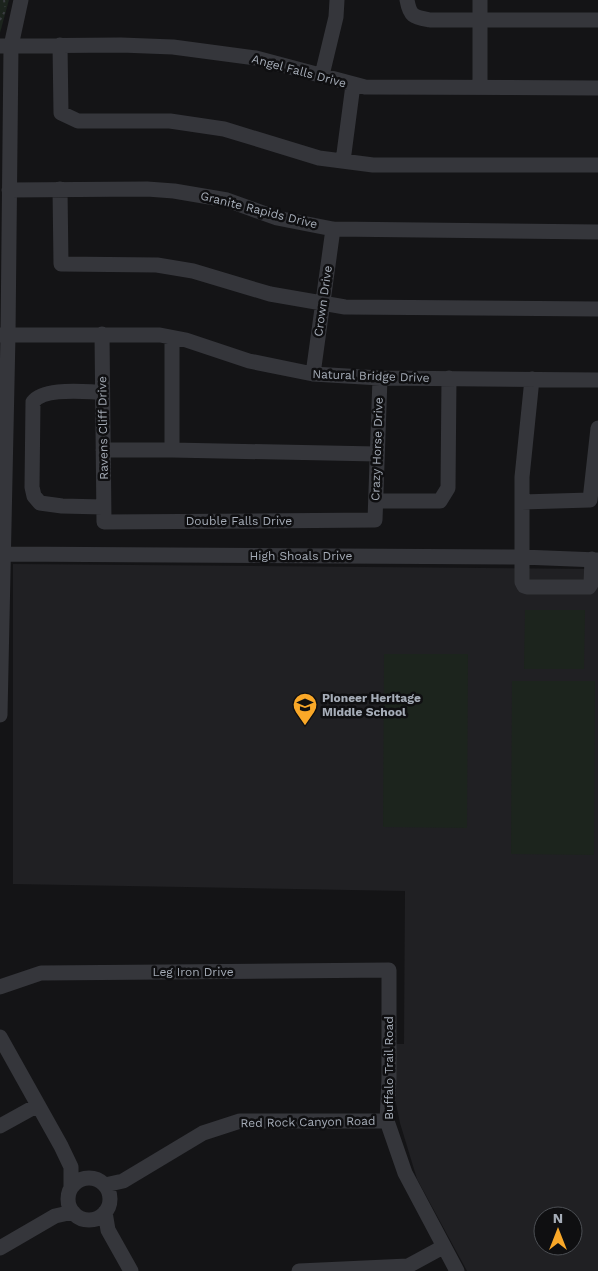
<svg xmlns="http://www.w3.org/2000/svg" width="598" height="1271" font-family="'Work Sans',sans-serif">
<rect width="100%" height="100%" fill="#141416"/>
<path fill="#202023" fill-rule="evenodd" d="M 13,564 L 598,569 L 598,1271 L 467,1271 L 417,1179 L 400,1123 L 394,1094 L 395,1044 L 404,1044 L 405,891 L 13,884 ZM 543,1216 L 573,1216 L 573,1246 L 543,1246 Z"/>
<path fill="#1c241d" d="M 0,0 L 9,0 L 0,33 Z
M 525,610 L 585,610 L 584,669 L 524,669 Z
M 384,654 L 468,654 L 467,828 L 383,827 Z
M 512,681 L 595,681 L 594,855 L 511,854 Z"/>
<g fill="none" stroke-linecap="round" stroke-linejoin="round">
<path stroke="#3b3d42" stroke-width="2" stroke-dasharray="2.5 4" stroke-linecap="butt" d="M 4,0 L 5,7
M 0,20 L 5,11"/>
<path stroke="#35363b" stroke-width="15" d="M 407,0 C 410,17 414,17 430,20 L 598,20
M 60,45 L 61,113 L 78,121 L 170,121 L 224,129 L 319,158 L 373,165 L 598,165
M 0,46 L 121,45 L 173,47 L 256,58 L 365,87 L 598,88
M 322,75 L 336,17 L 337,0
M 480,87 L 480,0
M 343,161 L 353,85
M 60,189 L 61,264 L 157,265 L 193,271 L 270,294 L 345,307 L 598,309
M 9,190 L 147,189 L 174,191 L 227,200 L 277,218 L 333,229 L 598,232
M 102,334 L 104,522 L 375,520 L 380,378
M 0,335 L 160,335 L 186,340 L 249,361 L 313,374 L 380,378 L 598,380
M 313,374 L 333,229
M 532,379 L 522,477 L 522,582 L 524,586 L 527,587 L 589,587 L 591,584 L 592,559
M 102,392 C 85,392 44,387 33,402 L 32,487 L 34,496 L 40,503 L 62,506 L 103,507
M 103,450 L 172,450 L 377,454
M 172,450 L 172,338
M 376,501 L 440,501 L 448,488 L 449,378
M 522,502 L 590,500 L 598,428
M 3,554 L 522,557 L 598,560
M 0,715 L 8,335 L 11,46 L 21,0
M 0,987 L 41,973 L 389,970 L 389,1079 L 387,1121 L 405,1173 L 457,1271
M 0,1037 L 61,1146 L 71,1167 L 71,1188
M 0,1126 L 38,1105
M68 1199a21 21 0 1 1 42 0a21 21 0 1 1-42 0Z
M 105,1185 L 123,1181 L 203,1133 L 240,1121 L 387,1121
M 105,1212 L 108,1230 L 131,1271
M 0,1248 L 55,1216 L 73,1212
M 299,1271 L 408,1266 L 443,1247"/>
</g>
<defs>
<symbol id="school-pin" viewBox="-11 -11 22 30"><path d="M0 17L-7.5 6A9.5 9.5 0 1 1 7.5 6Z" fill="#faa828" stroke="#0f0f11"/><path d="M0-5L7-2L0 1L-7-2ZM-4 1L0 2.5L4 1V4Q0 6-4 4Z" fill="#111"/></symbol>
</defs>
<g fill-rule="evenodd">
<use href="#school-pin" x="291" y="691" width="28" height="38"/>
</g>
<g text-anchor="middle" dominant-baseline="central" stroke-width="5" stroke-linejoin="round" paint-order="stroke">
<g font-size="12" fill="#a5acb7" stroke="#0f0f11">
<text transform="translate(299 71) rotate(15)">Angel Falls Drive</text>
<text transform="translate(259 210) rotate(14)">Granite Rapids Drive</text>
<text transform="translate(323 301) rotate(-82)">Crown Drive</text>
<text transform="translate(371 376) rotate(2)">Natural Bridge Drive</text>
<text transform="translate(103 428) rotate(-91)">Ravens Cliff Drive</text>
<text transform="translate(377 449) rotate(-88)">Crazy Horse Drive</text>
<text x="239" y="521">Double Falls Drive</text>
<text x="301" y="556">High Shoals Drive</text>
<text x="193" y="972">Leg Iron Drive</text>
<text transform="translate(389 1068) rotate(-90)">Buffalo Trail Road</text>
<text transform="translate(308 1122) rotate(-1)">Red Rock Canyon Road</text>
</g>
<g font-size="12" font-weight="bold" fill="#a5acb7" stroke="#0f0f11" text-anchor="start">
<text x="322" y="698">Pioneer Heritage<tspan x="322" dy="14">Middle School</tspan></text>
</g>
</g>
<g transform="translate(558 1231)"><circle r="24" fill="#0f0f11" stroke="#4b4e53"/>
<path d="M0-4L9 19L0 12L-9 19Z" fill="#faa828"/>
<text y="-8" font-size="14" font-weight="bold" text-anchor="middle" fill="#a5acb7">N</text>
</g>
</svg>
